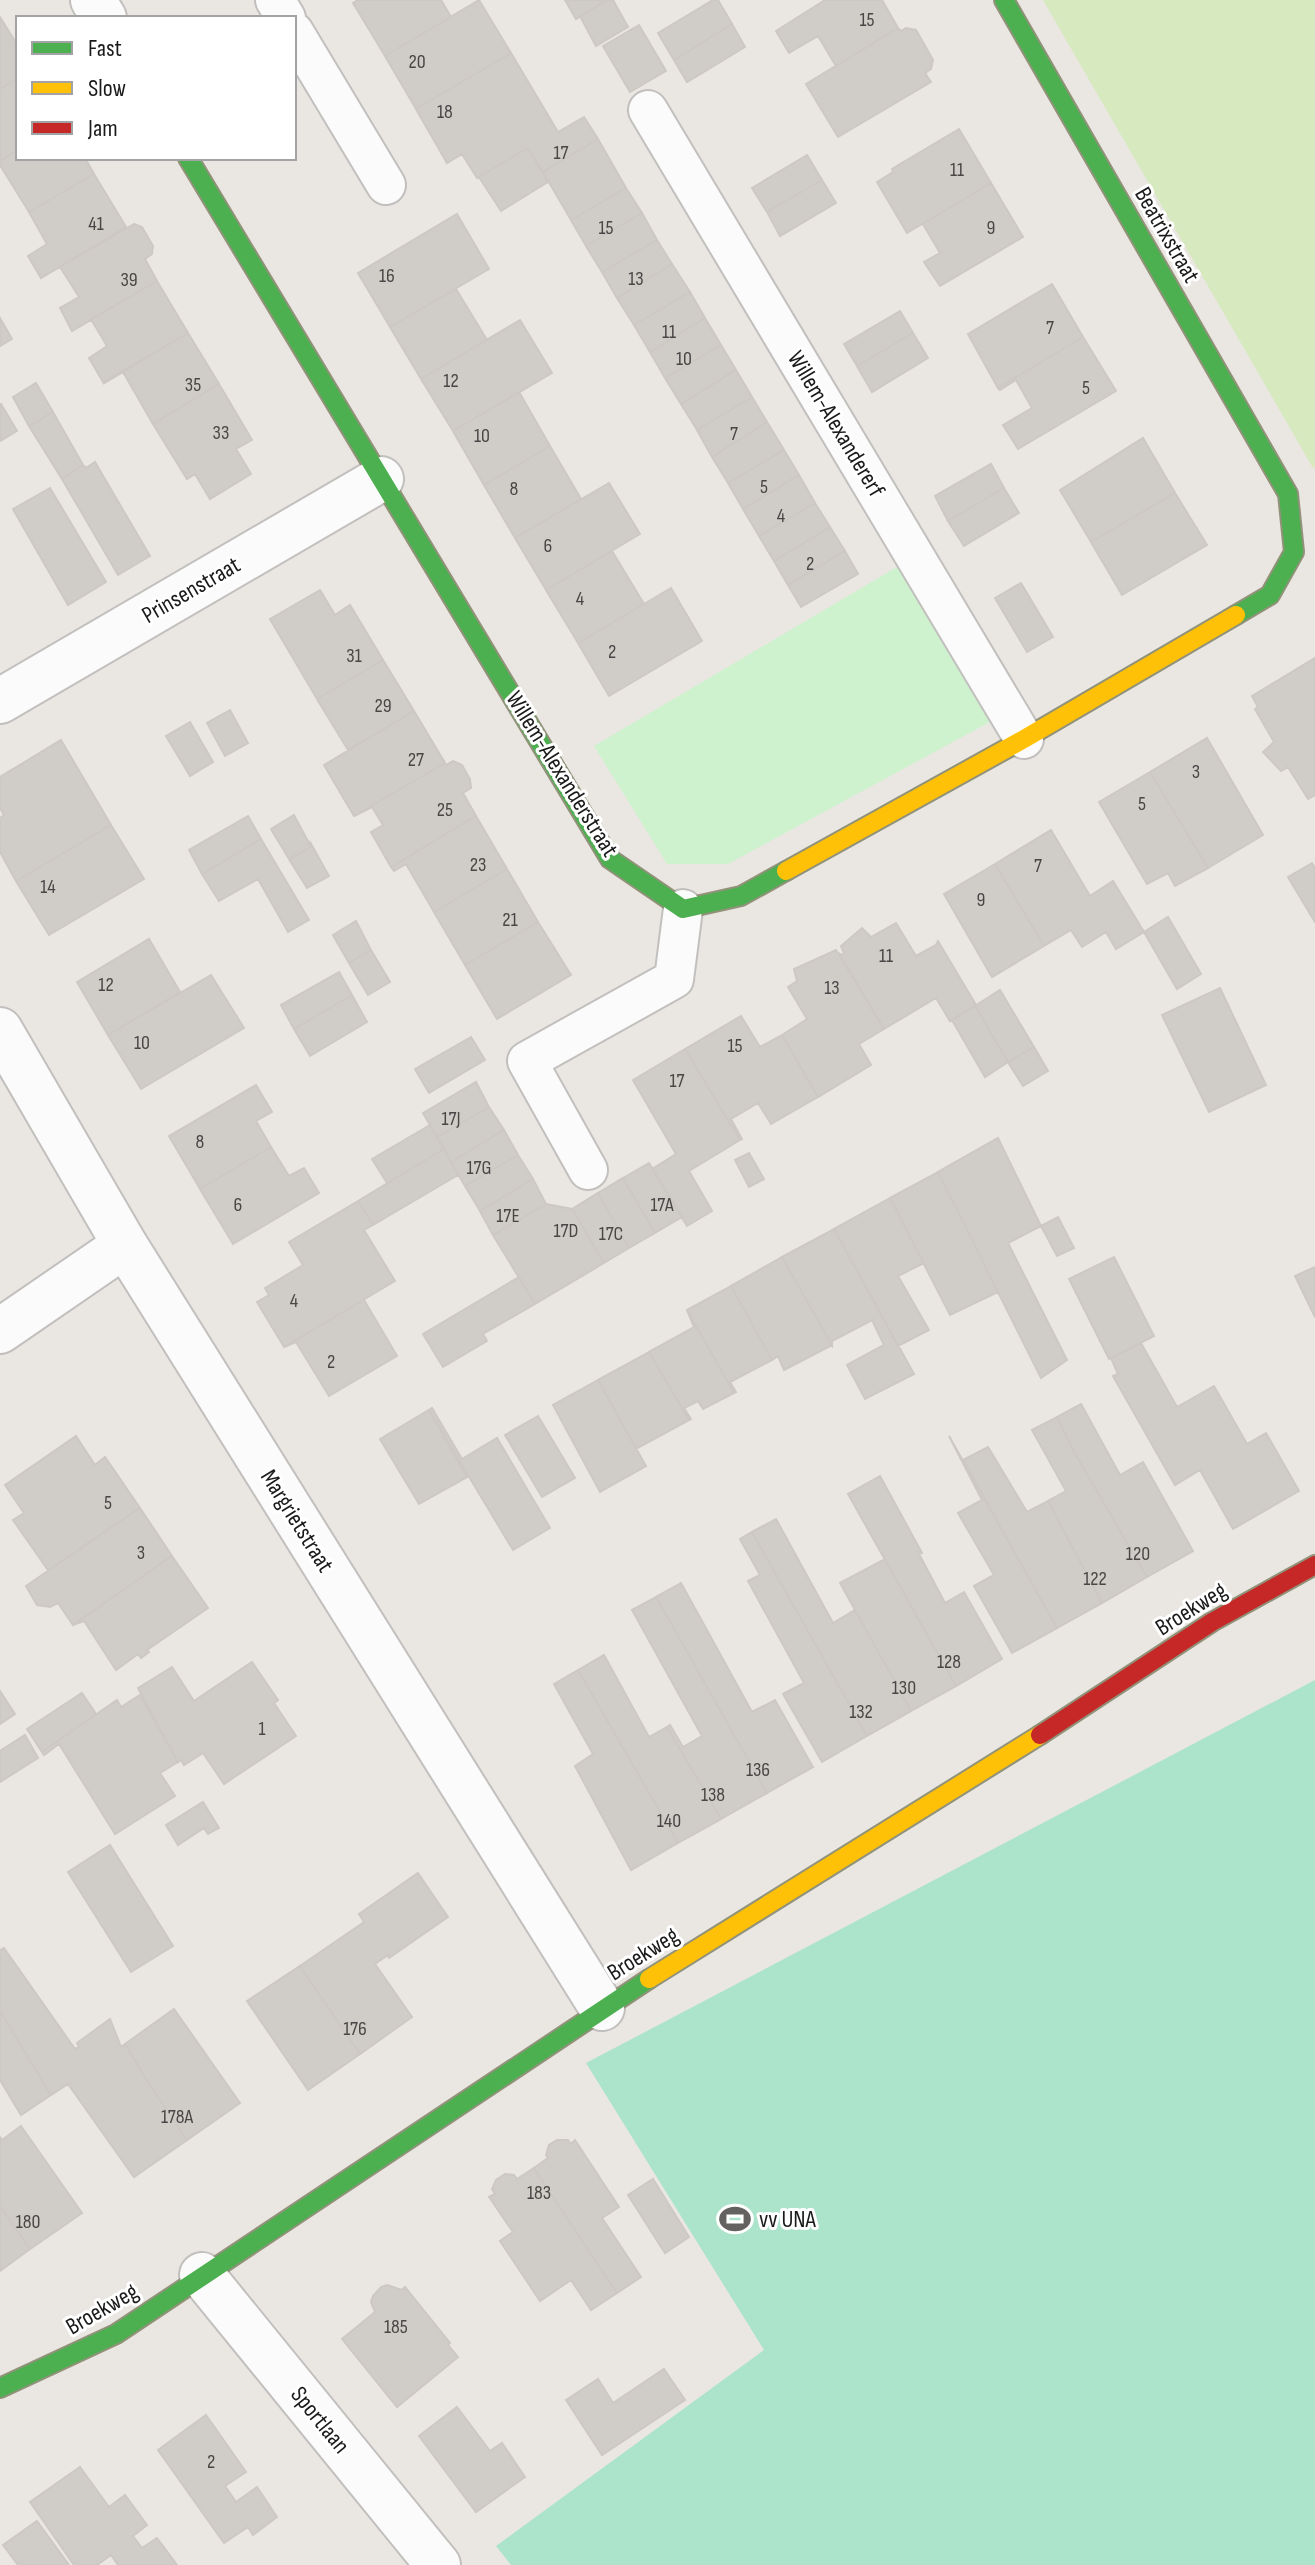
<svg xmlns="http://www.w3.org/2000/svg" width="1315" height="2565" font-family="'Sofia Sans Condensed',sans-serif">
<rect width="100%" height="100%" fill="#eae7e2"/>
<path fill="#d6e9bf" d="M 1043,0 L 1315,0 L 1315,467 L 1313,468 Z"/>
<path fill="#cef1ce" d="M 907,561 L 999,717 L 728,864 L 667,864 L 594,746 Z"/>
<path fill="#ace3cb" d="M 1315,1680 L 1315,2565 L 511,2565 L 496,2546 L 764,2350 L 586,2063 Z"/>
<path fill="#d0cdc9" stroke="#cdc8c4" stroke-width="2" d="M 358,0 L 441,0 L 451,17 L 385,56 L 353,3 Z
M 479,0 L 511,53 L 416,109 L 385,56 Z
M 565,0 L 607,0 L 576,19 Z
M 607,0 L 613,0 L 628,27 L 596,46 L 580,16 Z
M 713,0 L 718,0 L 732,24 L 674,60 L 658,33 Z
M 825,0 L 882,0 L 898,28 L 836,66 L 818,36 L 789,53 L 776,31 Z
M 0,17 L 18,46 L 18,79 L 0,89 Z
M 732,24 L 745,47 L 687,82 L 674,60 Z
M 639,25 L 666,71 L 630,92 L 603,46 Z
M 898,28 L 901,31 L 906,28 L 916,30 L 933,60 L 931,69 L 925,73 L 931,82 L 838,137 L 806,84 Z
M 511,53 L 558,132 L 584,117 L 598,139 L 543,172 L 528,148 L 477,178 L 462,154 L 447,163 L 416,109 Z
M 18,79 L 18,150 L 0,161 L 0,89 Z
M 959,129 L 991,183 L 907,233 L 877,182 L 893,172 L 892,169 Z
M 598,139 L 626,188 L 571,220 L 543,172 Z
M 528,148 L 548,182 L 501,211 L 479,177 Z
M 18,150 L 18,158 L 85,158 L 94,174 L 29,212 L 0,165 L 0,161 Z
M 807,155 L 822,180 L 767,212 L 752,188 Z
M 94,174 L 126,227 L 41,278 L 28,256 L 47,244 L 29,212 Z
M 822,180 L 836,203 L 780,236 L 767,212 Z
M 991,183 L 1023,237 L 940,286 L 924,262 L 940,253 L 923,224 Z
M 626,188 L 642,213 L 586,246 L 571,220 Z
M 642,213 L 657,240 L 602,272 L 586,246 Z
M 457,214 L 489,269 L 390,327 L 358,273 Z
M 134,224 L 142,227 L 153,246 L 152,254 L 145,259 L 157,281 L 72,331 L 60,308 L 79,297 L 60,267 L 41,278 Z
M 657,240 L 672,264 L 617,298 L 602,272 Z
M 672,264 L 690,292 L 634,325 L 617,298 Z
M 157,281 L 188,333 L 103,382 L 89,358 L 107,346 L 91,319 Z
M 1052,284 L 1083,337 L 998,388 L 968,334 Z
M 456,289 L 487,340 L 421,379 L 390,327 Z
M 690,292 L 705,318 L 650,352 L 634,325 Z
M 900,311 L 913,333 L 857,366 L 844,344 Z
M 0,318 L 12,339 L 0,346 Z
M 705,318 L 721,345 L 665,378 L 650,352 Z
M 520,320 L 552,373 L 453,431 L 421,379 Z
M 188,333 L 219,384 L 153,424 L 123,372 L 103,384 Z
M 913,333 L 928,358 L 872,392 L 857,366 Z
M 1083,337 L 1116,391 L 1018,449 L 1003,425 L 1032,408 L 1016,380 L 1000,390 L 998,388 Z
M 721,345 L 736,370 L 681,404 L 665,378 Z
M 736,370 L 752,397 L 697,430 L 681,404 Z
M 36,383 L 53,412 L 29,426 L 13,397 Z
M 219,384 L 252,440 L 236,449 L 251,474 L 210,499 L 195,474 L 187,479 L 153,424 Z
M 519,392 L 550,446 L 484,485 L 453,431 Z
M 752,397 L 767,422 L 712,457 L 697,430 Z
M 1,404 L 17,431 L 0,441 L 0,405 Z
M 53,412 L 83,465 L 62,479 L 29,426 Z
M 767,422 L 784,450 L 728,483 L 712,457 Z
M 1143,438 L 1175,493 L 1091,542 L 1060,490 Z
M 550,446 L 581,499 L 515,538 L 484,485 Z
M 784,450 L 799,475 L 743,509 L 728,483 Z
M 95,462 L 150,556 L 118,575 L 62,479 L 83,465 L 86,468 Z
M 991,464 L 1004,488 L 948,521 L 935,496 Z
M 799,475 L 815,503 L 759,536 L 743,509 Z
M 609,483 L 640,534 L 546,590 L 515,538 Z
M 50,488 L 106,582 L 68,605 L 13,509 Z
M 1004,488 L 1019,513 L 964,546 L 948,521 Z
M 1175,493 L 1207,545 L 1122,595 L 1091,542 Z
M 815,503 L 830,527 L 774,561 L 759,536 Z
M 830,527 L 845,551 L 788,585 L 774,561 Z
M 612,551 L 644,604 L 578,643 L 546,590 Z
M 845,551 L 858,574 L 801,607 L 788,585 Z
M 1021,583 L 1053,637 L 1027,652 L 995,598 Z
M 671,588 L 702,641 L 609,696 L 578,643 Z
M 320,590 L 335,615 L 350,605 L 383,660 L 317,699 L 270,619 Z
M 1315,658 L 1315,795 L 1308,799 L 1288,767 L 1281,771 L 1263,752 L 1274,742 L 1255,709 L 1258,707 L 1252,696 Z
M 383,660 L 414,711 L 348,750 L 317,699 Z
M 230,710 L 248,743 L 225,756 L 207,723 Z
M 414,711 L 445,763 L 354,816 L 324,765 Z
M 190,722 L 213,762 L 190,776 L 166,736 Z
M 1207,738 L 1263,835 L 1208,868 L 1150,772 Z
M 61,740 L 111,825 L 16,881 L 0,852 L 0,818 L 4,815 L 0,808 L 0,777 Z
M 453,761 L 462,765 L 470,779 L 471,788 L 463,793 L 476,816 L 391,867 L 371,832 L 383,825 L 372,807 L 354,816 L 445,763 L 446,765 Z
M 1150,772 L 1208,868 L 1175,886 L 1168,873 L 1147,884 L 1099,802 Z
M 294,815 L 311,847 L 289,859 L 271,829 Z
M 248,816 L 261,839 L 202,874 L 189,850 Z
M 476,816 L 507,869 L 434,912 L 406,864 L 394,871 L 391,867 Z
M 111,825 L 144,879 L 49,935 L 16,881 Z
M 1051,830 L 1090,896 L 1113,881 L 1144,932 L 1116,949 L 1106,932 L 1082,947 L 1071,930 L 1044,946 L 995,864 Z
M 261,839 L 309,920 L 288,932 L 258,879 L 219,901 L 202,874 Z
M 310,842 L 329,876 L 307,888 L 289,859 L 311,847 L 308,844 Z
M 1312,863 L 1315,868 L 1315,922 L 1288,877 Z
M 995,864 L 1044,946 L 992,977 L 944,894 Z
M 507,869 L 538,922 L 465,965 L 434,912 Z
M 1168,917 L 1201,974 L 1177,989 L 1144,932 Z
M 356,921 L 371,950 L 349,963 L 333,935 Z
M 538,922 L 571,975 L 497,1019 L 465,965 Z
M 896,923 L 916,956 L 936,945 L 938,941 L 976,1005 L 950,1021 L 936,998 L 884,1029 L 839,953 L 841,955 L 844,953 L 841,946 L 862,928 L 871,937 Z
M 149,939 L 180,992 L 108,1035 L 77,982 Z
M 371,950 L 390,982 L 368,995 L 349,963 Z
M 836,950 L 884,1029 L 859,1044 L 871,1065 L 818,1097 L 782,1035 L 807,1019 L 788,987 L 797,981 L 794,969 Z
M 339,972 L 352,995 L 294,1029 L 281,1005 Z
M 211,975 L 244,1028 L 141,1089 L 108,1035 Z
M 1220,988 L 1266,1085 L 1209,1112 L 1162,1015 Z
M 1000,990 L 1034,1047 L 1008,1062 L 975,1006 Z
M 352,995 L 367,1022 L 310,1056 L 294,1029 Z
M 975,1006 L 1008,1062 L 985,1077 L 952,1020 Z
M 741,1016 L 760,1047 L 782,1035 L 818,1097 L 771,1124 L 758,1103 L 731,1119 L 742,1139 L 740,1140 L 685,1049 Z
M 471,1037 L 485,1060 L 429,1093 L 415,1069 Z
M 1034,1047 L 1048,1071 L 1023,1086 L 1008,1062 Z
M 685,1049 L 740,1140 L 689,1171 L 712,1211 L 687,1226 L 652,1169 L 676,1154 L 633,1080 Z
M 476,1082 L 489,1107 L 437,1137 L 423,1113 Z
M 256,1085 L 272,1112 L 256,1121 L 271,1147 L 200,1189 L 169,1136 Z
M 489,1107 L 504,1130 L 451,1162 L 437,1137 Z
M 430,1125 L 444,1149 L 387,1183 L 372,1159 Z
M 504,1130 L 518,1155 L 465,1186 L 451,1162 Z
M 998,1138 L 1041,1226 L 1008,1243 L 1067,1360 L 1041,1378 L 938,1172 Z
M 271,1147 L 289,1176 L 304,1168 L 319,1193 L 233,1244 L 200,1189 Z
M 444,1149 L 458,1175 L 373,1225 L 358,1201 Z
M 749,1153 L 764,1179 L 749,1187 L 735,1160 Z
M 518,1155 L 533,1179 L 480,1211 L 465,1186 Z
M 649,1163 L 682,1217 L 655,1233 L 623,1178 Z
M 938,1172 L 998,1292 L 950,1315 L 890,1198 Z
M 623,1178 L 655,1233 L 629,1248 L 598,1193 Z
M 533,1179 L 546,1204 L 493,1235 L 480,1211 Z
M 598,1193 L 629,1248 L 604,1263 L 572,1209 Z
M 890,1198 L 924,1263 L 898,1276 L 929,1330 L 898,1346 L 834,1229 Z
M 358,1201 L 373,1225 L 364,1230 L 395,1281 L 284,1347 L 257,1302 L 269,1295 L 265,1288 L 303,1265 L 289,1242 Z
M 546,1204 L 572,1209 L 604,1263 L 535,1304 L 493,1235 Z
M 1058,1217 L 1074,1248 L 1057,1256 L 1041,1226 Z
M 834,1229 L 914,1374 L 865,1399 L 847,1365 L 884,1345 L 872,1320 L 832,1341 L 832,1345 L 782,1257 Z
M 782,1257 L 832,1345 L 784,1370 L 778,1356 L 772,1360 L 731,1286 Z
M 1114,1257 L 1154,1336 L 1109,1359 L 1069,1279 Z
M 1315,1267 L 1315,1317 L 1295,1276 Z
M 519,1277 L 535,1304 L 483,1334 L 487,1341 L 443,1367 L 423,1334 Z
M 731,1286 L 772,1360 L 730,1382 L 736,1392 L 734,1393 L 687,1310 Z
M 364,1300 L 397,1356 L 329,1396 L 296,1342 L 284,1347 Z
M 687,1310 L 734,1393 L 703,1409 L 698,1401 L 684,1408 L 691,1419 L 689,1420 L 649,1352 L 694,1327 Z
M 1141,1343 L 1177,1407 L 1214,1386 L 1247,1444 L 1266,1433 L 1299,1491 L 1233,1529 L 1200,1470 L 1175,1485 L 1113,1376 L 1118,1374 L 1111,1358 Z
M 649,1352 L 689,1420 L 636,1449 L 598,1380 Z
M 598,1380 L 646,1466 L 600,1492 L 553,1405 Z
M 1081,1404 L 1120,1475 L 1143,1462 L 1193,1551 L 1147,1577 L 1073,1450 L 1057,1417 Z
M 432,1408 L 462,1459 L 497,1438 L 550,1528 L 513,1550 L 429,1410 Z
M 429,1410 L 467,1477 L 419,1504 L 380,1439 Z
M 538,1416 L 575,1478 L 542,1497 L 505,1435 Z
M 1057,1417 L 1073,1450 L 1147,1577 L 1102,1603 L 1048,1501 L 1066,1491 L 1032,1430 Z
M 76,1436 L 95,1465 L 105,1457 L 140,1508 L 48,1570 L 13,1520 L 24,1513 L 5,1485 Z
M 949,1436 L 1057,1628 L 1012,1653 L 974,1586 L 994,1575 L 958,1513 L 982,1500 Z
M 988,1447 L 1027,1512 L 1048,1501 L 1102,1603 L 1057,1628 L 963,1460 Z
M 880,1476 L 922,1553 L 919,1554 L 945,1603 L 964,1592 L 1002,1659 L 956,1686 L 848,1494 Z
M 140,1508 L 172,1556 L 73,1625 L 58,1603 L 50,1607 L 37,1605 L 26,1586 Z
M 776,1519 L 833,1623 L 855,1610 L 911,1711 L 867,1736 L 752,1532 Z
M 752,1532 L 867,1736 L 822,1762 L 783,1694 L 804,1683 L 748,1581 L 760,1575 L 740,1539 Z
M 172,1556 L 208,1608 L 147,1650 L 149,1652 L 141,1658 L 138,1654 L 116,1670 L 84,1621 L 73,1625 Z
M 885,1559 L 956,1686 L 911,1711 L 840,1583 Z
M 681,1583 L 752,1712 L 775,1700 L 813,1767 L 767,1793 L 656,1597 Z
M 656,1597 L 767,1793 L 721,1819 L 667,1727 L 670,1725 L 683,1747 L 702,1736 L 632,1610 Z
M 604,1655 L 649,1737 L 667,1727 L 721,1819 L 678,1843 L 578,1670 Z
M 252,1662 L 278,1700 L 274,1703 L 296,1736 L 224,1784 L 203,1753 L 184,1765 L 181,1760 L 178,1762 L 138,1688 L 172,1667 L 194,1701 Z
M 578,1670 L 678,1843 L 631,1870 L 575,1766 L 593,1754 L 554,1684 Z
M 0,1691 L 15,1714 L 0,1724 Z
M 82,1693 L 96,1714 L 42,1752 L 27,1729 Z
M 140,1695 L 178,1762 L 160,1773 L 175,1796 L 115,1834 L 59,1744 L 44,1755 L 42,1752 L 117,1700 L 121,1707 Z
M 25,1735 L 38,1758 L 0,1782 L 0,1751 Z
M 203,1802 L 219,1828 L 208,1834 L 204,1828 L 178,1845 L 166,1825 Z
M 110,1845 L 173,1946 L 131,1972 L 68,1872 Z
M 418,1873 L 448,1917 L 389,1958 L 388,1955 L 375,1964 L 412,2017 L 360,2054 L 300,1966 L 364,1922 L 359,1914 Z
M 4,1948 L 75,2049 L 79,2047 L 77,2043 L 110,2019 L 121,2047 L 125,2044 L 151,2087 L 187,2140 L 134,2177 L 68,2084 L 51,2095 L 0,2011 L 0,1950 Z
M 300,1966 L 360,2054 L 308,2090 L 247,2001 Z
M 174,2009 L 240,2103 L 187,2140 L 151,2087 L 125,2044 Z
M 0,2011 L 51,2095 L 21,2115 L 0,2080 Z
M 21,2126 L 82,2213 L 30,2249 L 0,2206 L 0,2137 L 2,2140 Z
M 557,2140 L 568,2140 L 571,2144 L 575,2140 L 619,2207 L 602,2218 L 641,2277 L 617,2293 L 534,2168 L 548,2158 L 546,2155 L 549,2145 Z
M 534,2168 L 617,2293 L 591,2310 L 571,2280 L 540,2301 L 500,2241 L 513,2232 L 489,2197 L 495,2194 L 492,2189 L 496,2180 L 505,2174 L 514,2175 L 517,2179 Z
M 653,2179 L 689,2237 L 665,2253 L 628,2195 Z
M 0,2206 L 30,2249 L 0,2271 Z
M 387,2285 L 402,2290 L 405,2287 L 450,2343 L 448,2345 L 458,2357 L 397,2407 L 342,2339 L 375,2312 L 371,2302 L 373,2296 L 381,2287 Z
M 664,2369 L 685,2400 L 602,2455 L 566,2400 L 598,2379 L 613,2403 Z
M 457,2407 L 490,2451 L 502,2443 L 525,2477 L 476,2512 L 419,2436 Z
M 206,2415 L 246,2472 L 225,2486 L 236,2502 L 257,2487 L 277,2517 L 253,2535 L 248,2527 L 224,2543 L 158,2450 Z
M 80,2467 L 109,2507 L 125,2495 L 147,2525 L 133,2536 L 142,2548 L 157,2538 L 177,2565 L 118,2565 L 111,2555 L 97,2565 L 74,2565 L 30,2502 Z
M 37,2521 L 69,2565 L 18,2565 L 3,2545 Z"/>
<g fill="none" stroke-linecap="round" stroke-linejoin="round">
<defs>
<path id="lane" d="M 275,0 L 286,18
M 294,32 L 386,185
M 648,110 L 1024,739
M 588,1170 L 527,1061 L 674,979 L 683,909"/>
<path id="street" d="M 93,0 L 104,18
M 0,701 L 381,479
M 0,1030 L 125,1245 L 602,2008
M 0,1331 L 125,1245
M 202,2275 L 438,2565"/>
<path id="fast" d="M 1004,0 L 1288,494 L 1294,552 L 1270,595 L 1236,615
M 188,158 L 610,859 L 683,909 L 741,896 L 786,871
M 0,2388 L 116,2334 L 649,1979"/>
<path id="slow" d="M 786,871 L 1024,739 L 1236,615
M 649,1979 L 1040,1735"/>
<path id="jam" d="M 1040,1735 L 1212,1622 L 1315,1565"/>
</defs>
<use href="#lane" stroke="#c2c0be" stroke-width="42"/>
<use href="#street" stroke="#c2c0be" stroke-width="48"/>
<use href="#fast" stroke="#91927a" stroke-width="22"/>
<use href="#slow" stroke="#91927a" stroke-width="22"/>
<use href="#jam" stroke="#91927a" stroke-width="22"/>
<use href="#lane" stroke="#fcfbfb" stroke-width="38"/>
<use href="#street" stroke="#fcfbfb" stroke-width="44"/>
<use href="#fast" stroke="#4caf50" stroke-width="18"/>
<use href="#slow" stroke="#ffc107" stroke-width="18"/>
<use href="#jam" stroke="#c62828" stroke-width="18"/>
</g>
<defs>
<symbol id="stadium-bare" viewBox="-9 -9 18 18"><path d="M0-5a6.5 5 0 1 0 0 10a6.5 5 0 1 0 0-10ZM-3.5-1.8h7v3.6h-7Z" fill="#636260" stroke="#fff" stroke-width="2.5" paint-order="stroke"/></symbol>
</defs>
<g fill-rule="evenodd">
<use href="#stadium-bare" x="713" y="2197" width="44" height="44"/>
</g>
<g text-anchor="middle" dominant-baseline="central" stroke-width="6" stroke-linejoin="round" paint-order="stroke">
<g font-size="20" fill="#484746">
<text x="867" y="20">15</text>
<text x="417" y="62">20</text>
<text x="445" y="112">18</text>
<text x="561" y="153">17</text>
<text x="957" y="170">11</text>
<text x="96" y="224">41</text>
<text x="606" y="228">15</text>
<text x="991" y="228">9</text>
<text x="387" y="276">16</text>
<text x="636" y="279">13</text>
<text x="129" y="280">39</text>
<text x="1050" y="328">7</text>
<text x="669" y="332">11</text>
<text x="684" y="359">10</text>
<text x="451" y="381">12</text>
<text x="193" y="385">35</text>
<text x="1086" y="388">5</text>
<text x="221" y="433">33</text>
<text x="734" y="434">7</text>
<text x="482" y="436">10</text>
<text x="764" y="487">5</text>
<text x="514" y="489">8</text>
<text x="781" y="516">4</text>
<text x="548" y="546">6</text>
<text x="810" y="564">2</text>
<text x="580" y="599">4</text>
<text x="612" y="652">2</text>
<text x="354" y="656">31</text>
<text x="383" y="706">29</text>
<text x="416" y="760">27</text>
<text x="1196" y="772">3</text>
<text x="1142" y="804">5</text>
<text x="445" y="810">25</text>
<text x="478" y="865">23</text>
<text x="1038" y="866">7</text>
<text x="48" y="887">14</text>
<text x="981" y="900">9</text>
<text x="510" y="920">21</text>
<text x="886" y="956">11</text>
<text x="106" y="985">12</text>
<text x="832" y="988">13</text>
<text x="142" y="1043">10</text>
<text x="735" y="1046">15</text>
<text x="677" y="1081">17</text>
<text x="451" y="1119">17J</text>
<text x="200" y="1142">8</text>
<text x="479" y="1168">17G</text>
<text x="238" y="1205">6</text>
<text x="662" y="1205">17A</text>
<text x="508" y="1216">17E</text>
<text x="566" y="1231">17D</text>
<text x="611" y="1234">17C</text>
<text x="294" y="1301">4</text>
<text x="331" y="1362">2</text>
<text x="108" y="1503">5</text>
<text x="141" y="1553">3</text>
<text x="1138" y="1554">120</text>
<text x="1095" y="1579">122</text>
<text x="949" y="1662">128</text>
<text x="904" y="1688">130</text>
<text x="861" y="1712">132</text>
<text x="262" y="1729">1</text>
<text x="758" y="1770">136</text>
<text x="713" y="1795">138</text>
<text x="669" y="1821">140</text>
<text x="355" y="2029">176</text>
<text x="177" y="2117">178A</text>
<text x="539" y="2193">183</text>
<text x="28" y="2222">180</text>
<text x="396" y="2327">185</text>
<text x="211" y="2462">2</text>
</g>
<g font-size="24" fill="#1a1a1a" stroke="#fff">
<text transform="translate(1167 235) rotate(60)">Beatrixstraat</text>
<text transform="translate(836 424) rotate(59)">Willem-Alexandererf</text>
<text transform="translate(191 590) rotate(-30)">Prinsenstraat</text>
<text transform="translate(562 774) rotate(58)">Willem-Alexanderstraat</text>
<text transform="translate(297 1521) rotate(58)">Margrietstraat</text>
<text transform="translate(1191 1609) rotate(-32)">Broekweg</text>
<text transform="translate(643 1954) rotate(-32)">Broekweg</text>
<text transform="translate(102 2309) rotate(-30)">Broekweg</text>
<text transform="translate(320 2420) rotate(51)">Sportlaan</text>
</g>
<g font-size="24" fill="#1a1a1a" stroke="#fff" text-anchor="start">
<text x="759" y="2219">vv UNA</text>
</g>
</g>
<rect x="16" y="16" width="280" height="144" fill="#ffffff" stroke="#a3a3a3" stroke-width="2"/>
<rect x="32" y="42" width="40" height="12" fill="#4caf50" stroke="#a3a3a3" stroke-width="2"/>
<text x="88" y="56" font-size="24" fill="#1a1a1a">Fast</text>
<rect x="32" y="82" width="40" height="12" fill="#ffc107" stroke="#a3a3a3" stroke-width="2"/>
<text x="88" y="96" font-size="24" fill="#1a1a1a">Slow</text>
<rect x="32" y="122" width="40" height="12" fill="#c62828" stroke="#a3a3a3" stroke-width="2"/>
<text x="88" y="136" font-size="24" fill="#1a1a1a">Jam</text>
</svg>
